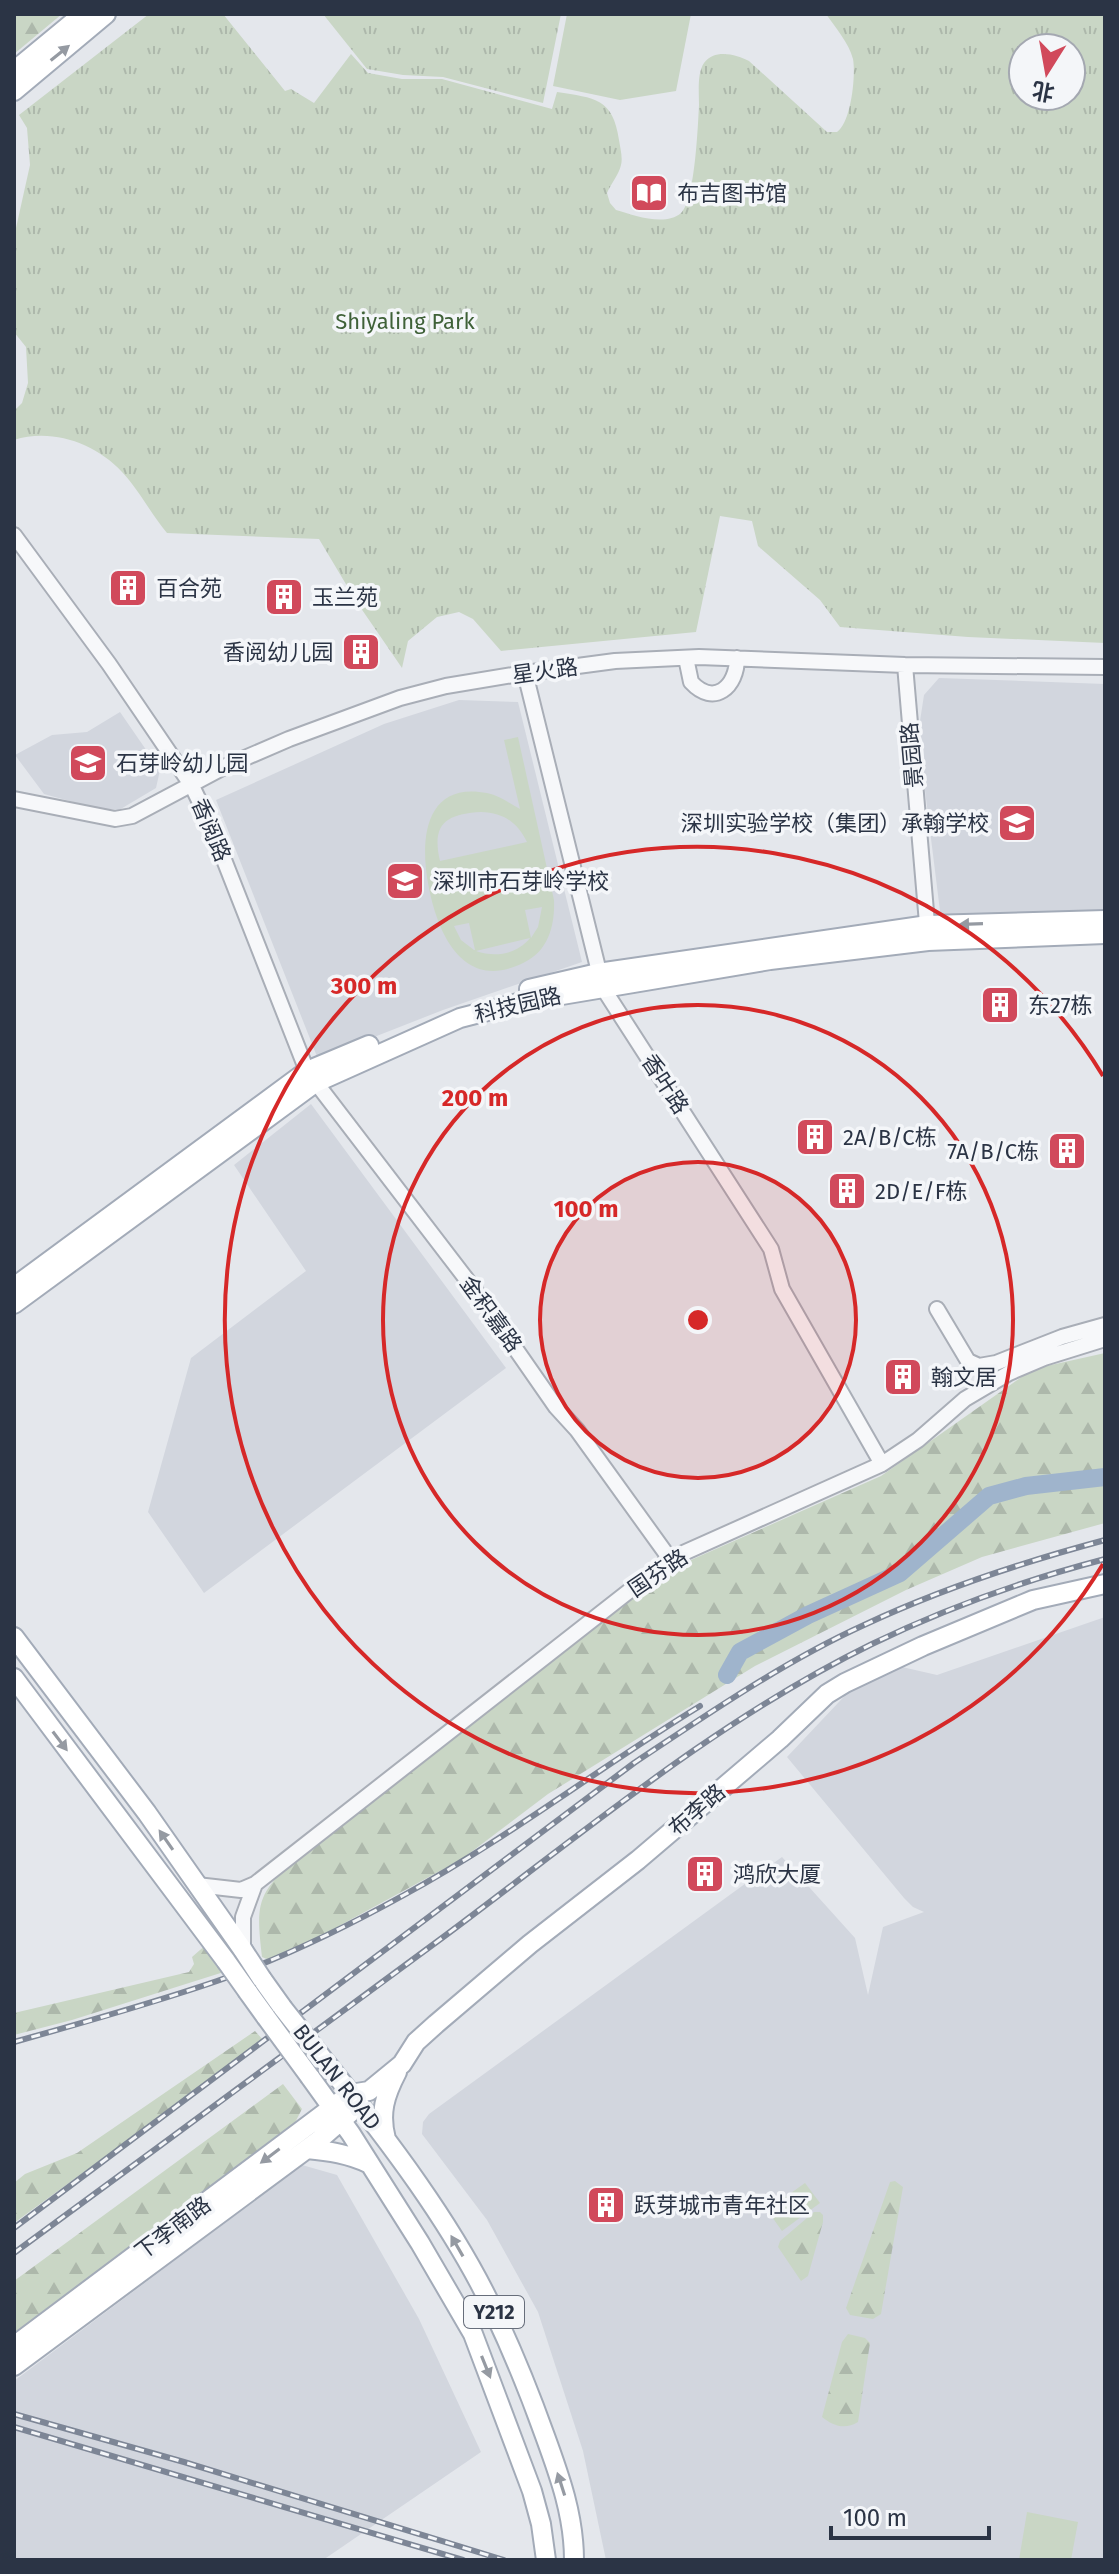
<svg xmlns="http://www.w3.org/2000/svg" width="1119" height="2574" font-family="'Fira Sans','Noto Sans SC',sans-serif">
<defs>
<pattern id="forest-firs" width="22" height="20" patternUnits="userSpaceOnUse" patternTransform="scale(2)"><rect width="22" height="20" fill="#c9d6c5"/><path d="M5 1l3.5 6h-7zM16 11l3.5 6h-7z" fill="#adb8ab"/></pattern>
<pattern id="park-tufts" width="24" height="20" patternUnits="userSpaceOnUse" patternTransform="scale(2)"><rect width="24" height="20" fill="#c9d6c5"/><path d="M3 7l-1-3M5 7V3M7 7l1-3M15 17l-1-3M17 17v-4M19 17l1-3" fill="none" stroke="#adb8ab"/></pattern>
</defs>
<rect width="100%" height="100%" fill="#e4e7ec"/>
<path fill="#d2d6de" d="M 939,678 L 1105,684 L 1105,913 L 941,919 L 918,734 L 924,695 Z
M 459,700 L 518,702 L 582,962 L 443,1010 L 318,1059 L 216,800 L 384,724 Z
M 120,712 L 160,770 L 156,788 L 119,810 L 95,808 L 44,794 L 15,755 L 52,735 L 87,732 Z
M 311,1104 L 506,1368 L 204,1593 L 148,1512 L 191,1358 L 306,1271 L 234,1165 Z
M 1105,1617 L 1105,2560 L 606,2560 L 583,2451 L 538,2312 L 487,2220 L 422,2134 L 423,2122 L 429,2114 L 782,1857 L 855,1938 L 868,1995 L 883,1927 L 924,1912 L 913,1907 L 904,1898 L 787,1757 L 854,1686 L 902,1667 L 937,1675 Z
M 302,2165 L 337,2175 L 419,2319 L 481,2452 L 323,2560 L 14,2560 L 14,2381 Z"/>
<path fill="#c9d6c5" fill-rule="evenodd" d="M 567,14 L 691,14 L 676,91 L 620,100 L 553,86 Z
M 518,737 L 554,900 C 555,924 549,950 525,962 C 464,994 437,934 428,883 C 420,839 425,781 487,793 C 500,796 509,803 520,809 L 504,740 ZM 481,812 C 504,813 517,822 527,842 L 440,861 C 431,823 447,814 481,812 ZM 542,907 L 538,927 L 531,938 L 525,910 ZM 469,923 L 475,950 L 474,950 L 461,940 L 454,926 ZM 530,938 C 517,954 496,958 476,951 Z
M 805,2183 L 820,2203 L 782,2231 L 767,2210 Z
M 1027,2512 L 1078,2522 L 1071,2560 L 1019,2560 Z"/>
<path fill="url(#forest-firs)" d="M 14,14 L 62,14 L 14,54 Z
M 1105,1353 L 1105,1523 L 982,1557 L 906,1590 L 755,1666 L 548,1794 L 462,1859 L 304,1945 L 269,1960 L 262,1957 C 256,1905 256,1894 296,1859 L 666,1571 L 881,1476 L 1033,1369 Z
M 208,1943 L 227,1971 L 72,2020 L 14,2035 L 14,2013 L 189,1972 L 194,1964 L 192,1957 Z
M 255,2031 L 264,2041 L 14,2223 L 14,2183 L 25,2174 L 77,2153 Z
M 283,2084 L 302,2109 L 286,2140 L 14,2340 L 14,2281 Z
M 895,2181 L 903,2187 L 881,2314 L 873,2319 L 850,2315 L 846,2308 L 890,2182 Z
M 814,2212 L 820,2212 L 823,2215 L 823,2222 L 808,2276 L 801,2281 L 778,2247 L 780,2241 Z
M 848,2334 L 865,2338 L 870,2343 L 858,2422 C 845,2430 833,2426 822,2417 L 842,2342 Z"/>
<path fill="url(#park-tufts)" fill-rule="evenodd" d="M 149,14 L 223,14 L 285,91 L 291,89 L 314,103 L 351,54 L 368,73 L 402,79 L 442,79 L 552,109 L 557,92 C 595,98 613,98 619,140 C 620,147 623,158 621,165 C 619,174 611,184 607,193 L 610,203 L 616,210 C 633,215 665,227 681,213 C 695,201 698,125 699,105 C 699,92 697,73 704,63 C 715,48 737,55 749,61 L 827,132 L 837,132 C 851,123 856,76 853,59 C 849,43 835,27 826,14 L 1105,14 L 1105,643 L 968,637 L 840,627 L 820,600 L 758,546 L 752,521 L 720,516 L 696,632 L 501,651 L 473,619 L 459,612 L 437,617 L 408,641 L 402,668 L 356,601 L 319,539 L 167,533 C 151,514 139,490 122,472 C 95,443 52,428 14,440 L 14,411 L 22,403 L 28,383 L 26,347 L 14,332 L 14,237 L 30,165 L 27,128 L 19,115 ZM 1023,48 L 1071,48 L 1071,96 L 1023,96 Z
M 323,14 L 561,14 L 543,103 L 443,77 L 403,75 L 367,69 Z"/>
<g fill="none" stroke-linecap="round" stroke-linejoin="round">
<path stroke="#9fb4cc" stroke-width="18" d="M 727,1675 L 740,1652 L 808,1615 L 900,1573 L 989,1496 L 1026,1486 L 1105,1477"/>
<defs>
<path id="minor" d="M 14,535 L 109,664 L 192,786 L 208,819 L 307,1071 L 474,1289 L 556,1407 L 577,1430 L 670,1559
M 686,658 L 691,682 C 714,707 737,687 737,658
M 905,665 L 928,935
M 525,673 L 603,988 L 771,1249 L 782,1289 L 882,1464
M 14,799 L 115,819 L 132,816 L 224,767 L 289,739 L 400,698 L 446,686 L 525,673 L 615,661 L 699,657 L 905,665 L 1105,667
M 937,1309 L 968,1361 L 979,1366 L 996,1363 L 1062,1337 L 1105,1325
M 197,1885 L 241,1890 L 255,1884 L 670,1559 L 882,1464 L 918,1440 L 965,1399 L 1009,1373 L 1044,1358 L 1105,1339
M 243,1950 L 243,1917 L 255,1884"/>
<path id="major" d="M 14,71 L 83,14
M 14,91 L 106,14
M 529,989 L 598,973 L 928,925 L 1105,920
M 14,1287 L 307,1071 L 369,1045
M 14,1304 L 315,1083 L 460,1018 L 526,1001 L 770,960 L 928,941 L 1105,934
M 14,1637 L 147,1813 L 243,1950
M 14,1678 L 226,1961
M 262,1979 L 282,2007
M 248,1992 L 266,2017
M 327,2064 C 386,2137 454,2226 494,2312 C 513,2352 530,2394 545,2436 C 560,2477 574,2516 574,2560
M 310,2077 L 351,2134 L 420,2243 L 473,2334 L 532,2491 L 541,2524 L 546,2560
M 386,2139 C 379,2113 385,2095 397,2072
M 307,2149 C 329,2151 349,2154 370,2164
M 14,2346 L 350,2094 L 369,2091 L 402,2064 L 416,2042 L 436,2024 L 530,1944 L 638,1860 L 780,1739 L 827,1694 L 845,1683 L 923,1646 L 1033,1600 L 1105,1584
M 14,2366 L 319,2140 L 350,2113"/>
</defs>
<use href="#minor" stroke="#a9aeb7" stroke-width="18"/>
<use href="#major" stroke="#a3abb8" stroke-width="22"/>
<use href="#minor" stroke="#f7f8fa" stroke-width="14"/>
<use href="#major" stroke="#fff" stroke-width="18"/>
<defs>
<path id="rail" d="M 14,2042 C 82,2023 150,2004 217,1981 C 278,1960 348,1926 404,1895 C 507,1839 600,1767 700,1706
M 14,2228 L 634,1763 C 708,1714 783,1662 864,1625 C 941,1589 1023,1562 1105,1540
M 14,2253 C 158,2147 302,2042 446,1935 C 583,1833 717,1720 872,1644 C 946,1608 1025,1580 1105,1559
M 14,2414 L 184,2462 L 504,2560
M 14,2427 L 463,2560"/>
</defs>
<use href="#rail" stroke="#7d8696" stroke-width="6"/>
<use href="#rail" stroke="#f4f6f9" stroke-width="3" stroke-dasharray="9" stroke-linecap="butt"/>
<defs>
<path id="major-bridge" d="M 243,1950 L 262,1979
M 226,1961 L 248,1992
M 282,2007 L 327,2064
M 266,2017 L 310,2077"/>
</defs>
<use href="#major-bridge" stroke="#a3abb8" stroke-width="22" stroke-linecap="butt"/>
<use href="#major-bridge" stroke="#fff" stroke-width="18"/>
</g>
<defs><path id="oneway-solid" d="M-6-.8H1V-3.2L6.5 0L1 3.2V.8H-6Z" transform="scale(2)"/></defs>
<g fill="#959aa2">
<use href="#oneway-solid" transform="translate(60 53) rotate(-39)"/>
<use href="#oneway-solid" transform="translate(971 924) rotate(178)"/>
<use href="#oneway-solid" transform="translate(60 1741) rotate(53)"/>
<use href="#oneway-solid" transform="translate(166 1840) rotate(-125)"/>
<use href="#oneway-solid" transform="translate(270 2156) rotate(143)"/>
<use href="#oneway-solid" transform="translate(457 2246) rotate(-120)"/>
<use href="#oneway-solid" transform="translate(486 2367) rotate(68)"/>
<use href="#oneway-solid" transform="translate(561 2484) rotate(-108)"/>
</g>
<circle cx="698" cy="1320" r="158" fill="#d62828" fill-opacity=".12"/>
<g fill="none" stroke="#d62828" stroke-width="4">
<circle cx="698" cy="1320" r="158"/>
<circle cx="698" cy="1320" r="315"/>
<path d="M1103 1564A473 473 0 1 1 1103 1076"/>
</g>
<defs>
<symbol id="library-square" viewBox="-11 -11 22 22"><rect x="-9" y="-9" width="18" height="18" rx="4" fill="#d1495b" stroke="#f4f6f9"/><path d="M-6-4Q-3-5.5-.7-3.5V5Q-3 3-6 4ZM6-4Q3-5.5 .7-3.5V5Q3 3 6 4Z" fill="#fff"/></symbol>
<symbol id="building-square" viewBox="-11 -11 22 22"><rect x="-9" y="-9" width="18" height="18" rx="4" fill="#d1495b" stroke="#f4f6f9"/><path d="M-4-6H4V6H1V3H-1V6H-4ZM-2.5-4.3h1.7v1.8h-1.7ZM.8-4.3h1.7v1.8H.8ZM-2.5-1h1.7V.8h-1.7ZM.8-1h1.7V.8H.8Z" fill="#fff"/></symbol>
<symbol id="school-square" viewBox="-11 -11 22 22"><rect x="-9" y="-9" width="18" height="18" rx="4" fill="#d1495b" stroke="#f4f6f9"/><path d="M0-5L7-2L0 1L-7-2ZM-4 1L0 2.5L4 1V4Q0 6-4 4Z" fill="#fff"/></symbol>
</defs>
<g fill-rule="evenodd">
<use href="#library-square" x="627" y="171" width="44" height="44"/>
<use href="#building-square" x="106" y="566" width="44" height="44"/>
<use href="#building-square" x="262" y="575" width="44" height="44"/>
<use href="#building-square" x="339" y="630" width="44" height="44"/>
<use href="#school-square" x="66" y="741" width="44" height="44"/>
<use href="#school-square" x="995" y="801" width="44" height="44"/>
<use href="#school-square" x="383" y="859" width="44" height="44"/>
<use href="#building-square" x="978" y="983" width="44" height="44"/>
<use href="#building-square" x="793" y="1115" width="44" height="44"/>
<use href="#building-square" x="1045" y="1129" width="44" height="44"/>
<use href="#building-square" x="825" y="1169" width="44" height="44"/>
<use href="#building-square" x="881" y="1355" width="44" height="44"/>
<use href="#building-square" x="683" y="1852" width="44" height="44"/>
<use href="#building-square" x="584" y="2183" width="44" height="44"/>
</g>
<g text-anchor="middle" dominant-baseline="central" stroke-width="7" stroke-linejoin="round" paint-order="stroke">
<rect fill="#f4f6f9" stroke="#676e7b" stroke-width="2" x="464" y="2296" width="60" height="32" rx="6"/>
<g font-size="20" font-weight="bold" fill="#2b3445">
<text x="494" y="2312">Y212</text>
</g>
<g font-size="22" fill="#2b3445" stroke="#f4f6f9" text-anchor="start">
<text x="677" y="193">布吉图书馆</text>
<text x="156" y="588">百合苑</text>
<text x="312" y="597">玉兰苑</text>
<text x="333" y="652" text-anchor="end">香阅幼儿园</text>
<text x="116" y="763">石芽岭幼儿园</text>
<text x="989" y="823" text-anchor="end">深圳实验学校（集团）承翰学校</text>
<text x="433" y="881">深圳市石芽岭学校</text>
<text x="1028" y="1005">东27栋</text>
<text x="843" y="1137">2A/B/C栋</text>
<text x="1039" y="1151" text-anchor="end">7A/B/C栋</text>
<text x="875" y="1191">2D/E/F栋</text>
<text x="931" y="1377">翰文居</text>
<text x="733" y="1874">鸿欣大厦</text>
<text x="634" y="2205">跃芽城市青年社区</text>
</g>
<g font-size="22" fill="#3f6138" stroke="#f4f6f9">
<text x="405" y="321">Shiyaling Park</text>
</g>
<g font-size="22" fill="#2b3445" stroke="#f4f6f9">
<text transform="translate(545 671) rotate(-8)">星火路</text>
<text transform="translate(912 755) rotate(-95)">景园路</text>
<text transform="translate(211 830) rotate(67)">香阅路</text>
<text transform="translate(518 1005) rotate(-13)">科技园路</text>
<text transform="translate(665 1084) rotate(57)">香叶路</text>
<text transform="translate(491 1314) rotate(54)">金积嘉路</text>
<text transform="translate(658 1573) rotate(-34)">国芬路</text>
<text transform="translate(697 1810) rotate(-41)">布李路</text>
<text transform="translate(337 2077) rotate(52)">BULAN ROAD</text>
<text transform="translate(173 2228) rotate(-37)">下李南路</text>
</g>
</g>
<circle cx="698" cy="1320" r="12" fill="#d62828" stroke="#f4f6f9" stroke-width="4"/>
<g font-size="24" text-anchor="middle" font-weight="bold" fill="#d62828" stroke="#f4f6f9" stroke-width="7" stroke-linejoin="round" paint-order="stroke">
<text x="364" y="994">300 m</text>
<text x="475" y="1106">200 m</text>
<text x="586" y="1217">100 m</text>
</g>
<rect width="1119" height="2574" fill="none" stroke="#2b3445" stroke-width="32"/>
<g transform="translate(1047 72) rotate(191)"><circle r="38" fill="#f4f6f9" stroke="#a4a8b1" stroke-width="2"/>
<path d="M0-6L14 30L0 20L-14 30Z" fill="#d1495b"/>
<text y="-12" font-size="22" font-weight="bold" text-anchor="middle" fill="#2b3445">北</text>
</g>
<path d="M831 2526v12h158v-12" fill="none" stroke="#2b3445" stroke-width="4"/>
<text x="843" y="2526" font-size="24" fill="#2b3445" stroke="#f4f6f9" stroke-width="6" paint-order="stroke">100 m</text>
</svg>
